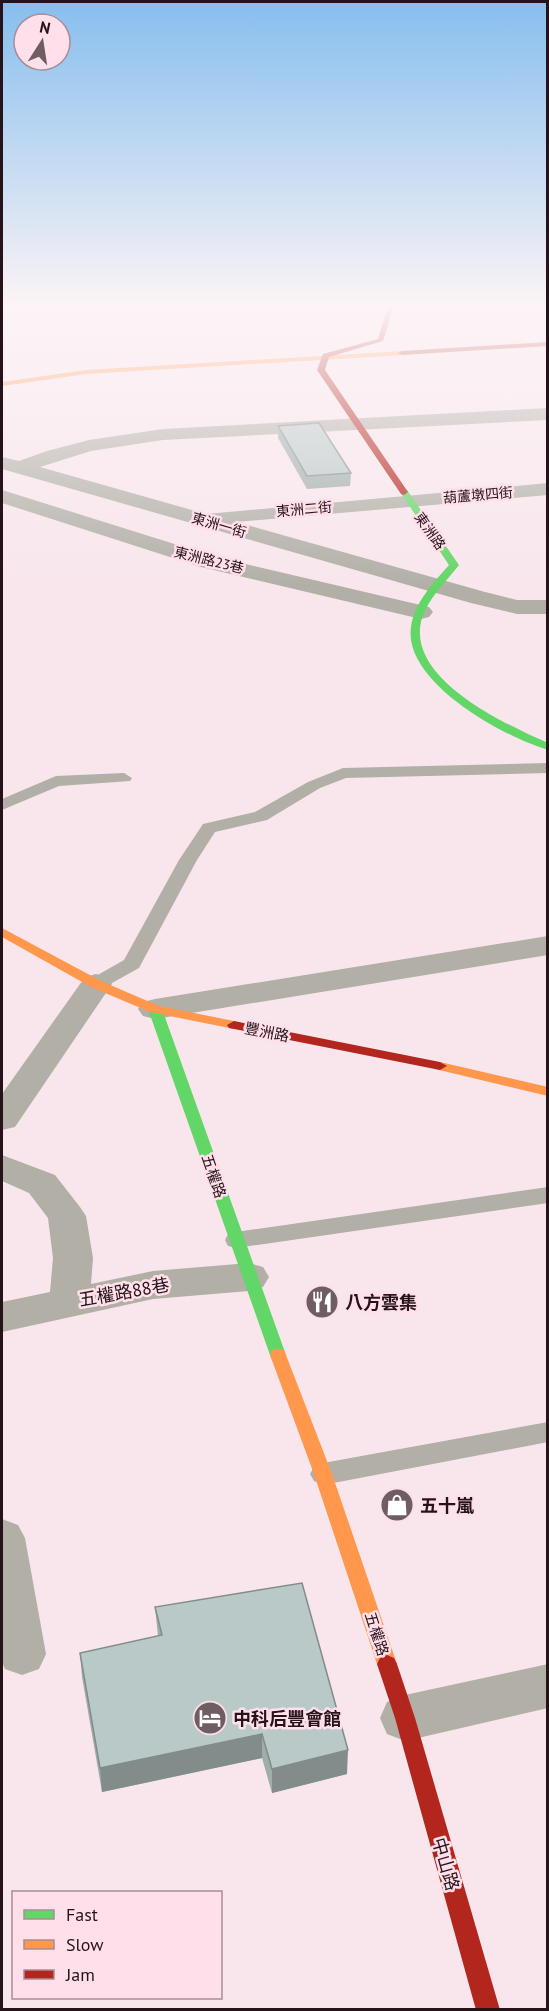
<svg xmlns="http://www.w3.org/2000/svg" width="549" height="2011" font-family="'PT Sans','Noto Sans TC',sans-serif">
<rect width="100%" height="100%" fill="#f8e6ec"/>
<g fill="none" stroke-linecap="round" stroke-linejoin="round">
<path fill="#b1afa6" fill-rule="evenodd" d="M 548,763 L 548,773 L 346,778 L 320,788 L 267,820 L 215,832 L 197,860 L 139,968 L 103,988 L 89,988 L 86,984 L 89,980 L 124,960 L 179,860 L 203,824 L 255,812 L 308,782 L 343,768 Z
M 124,773 L 132,778 L 130,781 L 59,786 L 2,810 L 2,799 L 56,776 Z
M 548,1187 L 548,1203 L 236,1248 L 228,1246 L 225,1240 L 228,1234 L 236,1232 Z
M 548,1422 L 548,1442 L 323,1485 L 314,1481 L 310,1474 L 314,1467 L 323,1463 Z"/>
<path fill="#b1afa6" fill-rule="evenodd" d="M 548,408 L 548,420 L 163,440 L 91,451 L 40,467 L 206,514 L 548,483 L 548,495 L 236,522 L 485,592 L 517,600 L 548,600 L 548,614 L 517,614 L 471,603 L 2,469 L 2,457 L 19,461 L 47,451 L 89,440 L 163,429 Z
M 2,490 L 216,557 L 429,607 L 433,612 L 429,617 L 421,619 L 201,567 L 2,503 Z
M 548,936 L 548,955 L 155,1019 L 143,1016 L 138,1009 L 143,1002 L 155,999 Z
M 96,974 L 107,977 L 112,984 L 15,1127 L 2,1130 L 2,1094 L 85,977 Z
M 2,1155 L 55,1175 L 80,1207 L 86,1216 L 93,1258 L 91,1284 L 153,1271 L 249,1263 L 263,1267 L 269,1277 L 263,1287 L 249,1291 L 153,1299 L 2,1332 L 2,1302 L 50,1292 L 53,1258 L 48,1218 L 29,1193 L 2,1181 Z
M 2,1519 L 18,1525 L 25,1538 L 46,1654 L 39,1669 L 22,1675 L 5,1669 L 2,1662 Z
M 548,1664 L 548,1708 L 405,1741 L 387,1734 L 380,1718 L 387,1702 L 405,1695 Z"/>
<path fill="#63d668" fill-rule="evenodd" d="M 401,490 L 407,490 L 459,565 C 446,582 429,597 422,618 C 404,678 505,724 548,743 L 548,750 C 504,737 403,682 411,627 C 414,603 434,582 449,565 L 400,492 Z
M 155,1005 L 162,1009 L 286,1355 L 284,1360 L 278,1361 L 272,1360 L 270,1355 L 148,1009 Z"/>
<path fill="#ff974d" fill-rule="evenodd" d="M 402,351 L 406,353 L 405,355 L 86,374 L 2,386 L 2,382 L 86,370 Z
M 2,928 L 101,981 L 159,1006 L 234,1021 L 241,1025 L 234,1029 L 150,1012 L 91,987 L 2,937 Z
M 440,1062 L 548,1087 L 548,1096 L 435,1069 L 433,1066 L 435,1063 Z
M 278,1349 L 284,1350 L 286,1355 L 332,1474 L 397,1664 L 394,1670 L 387,1673 L 380,1670 L 377,1664 L 314,1474 L 270,1355 L 272,1350 Z"/>
<path fill="#b3261e" fill-rule="evenodd" d="M 388,306 L 394,306 L 383,341 L 329,357 L 325,370 L 408,492 L 404,495 L 401,494 L 317,370 L 323,354 L 378,339 Z
M 548,342 L 548,346 L 402,355 L 398,353 L 402,351 Z
M 234,1021 L 440,1062 L 447,1066 L 440,1070 L 229,1028 L 227,1025 Z
M 387,1655 L 394,1658 L 397,1664 L 415,1718 L 500,2010 L 476,2010 L 395,1718 L 377,1664 L 380,1658 Z"/>
</g>
<path fill="#9fadab" d="M 278,426 L 351,473 L 350,486 L 307,489 L 278,438 Z
M 155,1607 L 347,1774 L 272,1793 L 262,1758 L 102,1792 L 82,1677 L 80,1653 L 158,1636 Z"/>
<path fill="#828d8b" d="M 262,1734 L 262,1758 L 102,1792 L 100,1768 Z
M 348,1750 L 347,1774 L 272,1793 L 272,1769 Z"/>
<path fill="#b9c9c7" stroke="#828d8b" stroke-width="1.5" d="M 319,423 L 351,473 L 307,476 L 278,426 Z
M 302,1583 L 348,1750 L 272,1769 L 262,1734 L 100,1768 L 80,1653 L 162,1635 L 155,1607 Z"/>
<linearGradient id="sky" x2="0" y2="1"><stop stop-color="#86beee"/><stop offset="0.52" stop-color="#fcf4f6"/><stop offset="1" stop-color="#fcf4f6" stop-opacity="0"/></linearGradient>
<rect width="549" height="587" fill="url(#sky)"/>
<defs>
<symbol id="restaurant-disc" viewBox="-11 -11 22 22"><circle r="9.5" fill="#6f5d63" stroke="#ffdfe9"/><path d="M-5-6h1v4h1v-4h1v4h1v-4h1v5L-1.5 .5V6h-2V.5L-5-1ZM5-6V6H3V1.5H1.5Q1.5-4 5-6Z" fill="#fff"/></symbol>
<symbol id="shop-disc" viewBox="-11 -11 22 22"><circle r="9.5" fill="#6f5d63" stroke="#ffdfe9"/><path d="M-5-2.5h2.3a2.7 3.5 0 0 1 5.4 0H5L5.5 6h-11ZM-1.5-2.5h3a1.5 2.3 0 0 0-3 0Z" fill="#fff"/></symbol>
<symbol id="hotel-disc" viewBox="-11 -11 22 22"><circle r="9.5" fill="#6f5d63" stroke="#ffdfe9"/><path d="M-6-4.5h1.5V1H6V5H4.5V3h-9V5H-6ZM-4 0a1.8 1.8 0 1 1 3.6 0ZM.5 0V-2.5h3Q6-2.5 6 0Z" fill="#fff"/></symbol>
</defs>
<g fill-rule="evenodd">
<use href="#restaurant-disc" x="303" y="1283" width="38" height="38"/>
<use href="#shop-disc" x="378" y="1486" width="38" height="38"/>
<use href="#hotel-disc" x="191" y="1699" width="38" height="38"/>
</g>
<g text-anchor="middle" dominant-baseline="central" stroke-width="5" stroke-linejoin="round" paint-order="stroke">
<g font-size="14" fill="#251319" stroke="#ffdfe9">
<text transform="translate(478 495) rotate(-5)">葫蘆墩四街</text>
<text transform="translate(304 509) rotate(-5)">東洲二街</text>
<text transform="translate(219 525) rotate(16)">東洲一街</text>
<text transform="translate(430 531) rotate(55)">東洲路</text>
<text transform="translate(209 560) rotate(14)">東洲路23巷</text>
</g>
<g font-size="15" fill="#251319" stroke="#ffdfe9">
<text transform="translate(267 1032) rotate(11)">豐洲路</text>
<text transform="translate(214 1176) rotate(71)">五權路</text>
<text transform="translate(377 1634) rotate(72)">五權路</text>
</g>
<g font-size="18" fill="#251319" stroke="#ffdfe9">
<text transform="translate(124 1292) rotate(-10)">五權路88巷</text>
<text transform="translate(446 1864) rotate(74)">中山路</text>
</g>
<g font-size="18" font-weight="bold" fill="#251319" stroke="#ffdfe9" text-anchor="start">
<text x="345" y="1302">八方雲集</text>
<text x="420" y="1505">五十嵐</text>
<text x="233" y="1718">中科后豐會館</text>
</g>
</g>
<rect width="549" height="2011" fill="none" stroke="#251319" stroke-width="6"/>
<rect x="12" y="1891" width="210" height="108" fill="#ffdfe9" stroke="#a88d96" stroke-width="1.5"/>
<rect x="24" y="1910" width="30" height="9" fill="#63d668" stroke="#a88d96" stroke-width="1.5"/>
<text x="66" y="1921" font-size="18" fill="#251319">Fast</text>
<rect x="24" y="1940" width="30" height="9" fill="#ff974d" stroke="#a88d96" stroke-width="1.5"/>
<text x="66" y="1951" font-size="18" fill="#251319">Slow</text>
<rect x="24" y="1970" width="30" height="9" fill="#b3261e" stroke="#a88d96" stroke-width="1.5"/>
<text x="66" y="1981" font-size="18" fill="#251319">Jam</text>
<g transform="translate(42 42) rotate(12)"><circle r="28" fill="#ffdfe9" stroke="#a88d96" stroke-width="1.5"/>
<path d="M0-4.5L10 22L0 15L-10 22Z" fill="#6f5d63"/>
<text y="-9" font-size="16" font-weight="bold" text-anchor="middle" fill="#251319">N</text>
</g>
</svg>
